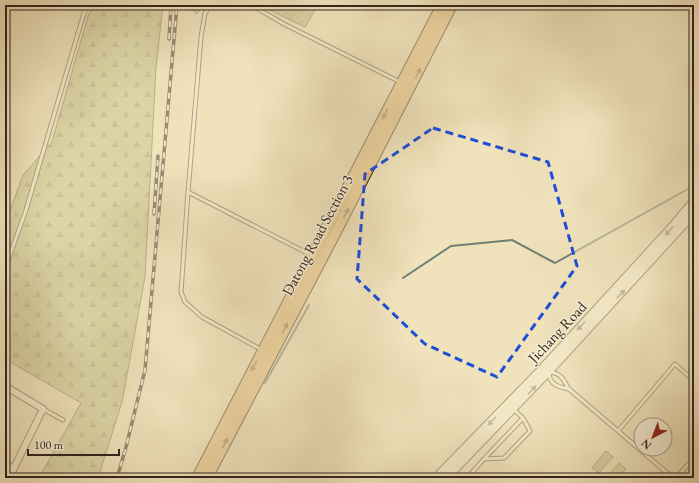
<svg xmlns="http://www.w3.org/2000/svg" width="699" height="483" font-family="'EB Garamond',serif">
<defs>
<pattern id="grass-dots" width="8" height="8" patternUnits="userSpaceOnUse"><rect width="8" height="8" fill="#c0c28c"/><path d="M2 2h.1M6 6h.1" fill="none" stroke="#9d9d72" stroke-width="1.8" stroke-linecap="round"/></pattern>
<pattern id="forest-firs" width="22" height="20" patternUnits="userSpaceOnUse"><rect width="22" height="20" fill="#c0c28c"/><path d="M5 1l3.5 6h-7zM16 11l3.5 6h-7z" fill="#9d9d72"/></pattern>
</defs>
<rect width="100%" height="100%" fill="#f0e3bc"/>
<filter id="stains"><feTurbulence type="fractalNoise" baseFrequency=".005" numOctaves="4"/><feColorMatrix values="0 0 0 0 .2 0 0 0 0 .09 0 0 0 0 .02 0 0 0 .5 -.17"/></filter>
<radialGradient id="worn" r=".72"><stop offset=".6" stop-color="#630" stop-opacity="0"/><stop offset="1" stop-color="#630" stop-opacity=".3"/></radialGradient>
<path fill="url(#grass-dots)" stroke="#787355" d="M 186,5 L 203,5 L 197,14 Z
M 259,5 L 318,5 L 305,27 Z"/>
<path fill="url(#forest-firs)" stroke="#787355" d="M 93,5 L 163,5 L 156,68 L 145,277 L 122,402 L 98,478 L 39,478 L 81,403 L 5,359 L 5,224 L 23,175 L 52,142 L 88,16 Z"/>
<path fill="#c0c28c" stroke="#787355" d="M 606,451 L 613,457 L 599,473 L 592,468 Z
M 619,463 L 626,469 L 618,478 L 606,478 Z"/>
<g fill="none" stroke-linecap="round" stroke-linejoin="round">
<path stroke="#708075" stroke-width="2" d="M 403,278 L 451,246 L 512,240 L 555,263 L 688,189
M 265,383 L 309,305"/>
<defs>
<path id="service" d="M 211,5 L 205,13 L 201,37 L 188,192 L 181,292 L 185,302 L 202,317 L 262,350
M 251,5 L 284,24 L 400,82
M 188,192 L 311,255
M 5,269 L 26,210 L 84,13 L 88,5
M 549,372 C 561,373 563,379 569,389 L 673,478
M 549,374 C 550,385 559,387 569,389
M 43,409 L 63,420
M 618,431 L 675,364 L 694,381
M 484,459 L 523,418
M 467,478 L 484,459 L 504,458 L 530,431 L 523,418 L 513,409
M 676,478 L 694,458"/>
<path id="minor" d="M 5,386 L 43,409 L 9,478
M 5,462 L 13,470"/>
<path id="tertiary" d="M 436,478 L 543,368 L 674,225 L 694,201
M 446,478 L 548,372 L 694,213"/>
<path id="primary" d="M 197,478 L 442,5
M 207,478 L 337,230 L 452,5"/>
</defs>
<use href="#service" stroke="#615446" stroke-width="5"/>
<use href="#minor" stroke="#615446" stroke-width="8"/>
<use href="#tertiary" stroke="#615446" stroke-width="10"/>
<use href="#primary" stroke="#31241e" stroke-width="12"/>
<use href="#service" stroke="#f5edd3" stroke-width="3"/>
<use href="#minor" stroke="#f5edd3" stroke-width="6"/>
<use href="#tertiary" stroke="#f5edd3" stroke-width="8"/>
<use href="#primary" stroke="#e8c27e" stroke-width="10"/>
<defs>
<path id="rail" d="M 169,39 L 171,5
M 154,214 L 158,156
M 117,478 L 126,447 L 145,370 L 177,5"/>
</defs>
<use href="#rail" stroke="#31241e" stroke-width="3.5"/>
<use href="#rail" stroke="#f5edd3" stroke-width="2" stroke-dasharray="6" stroke-linecap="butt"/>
</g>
<defs><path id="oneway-solid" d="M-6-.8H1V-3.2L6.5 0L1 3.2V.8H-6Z"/></defs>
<g fill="#8c734e">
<use href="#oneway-solid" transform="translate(418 73) rotate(-63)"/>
<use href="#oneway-solid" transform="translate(385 114) rotate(117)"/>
<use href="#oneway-solid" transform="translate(346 213) rotate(-63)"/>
<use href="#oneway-solid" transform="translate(285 328) rotate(-63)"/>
<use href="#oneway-solid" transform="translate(254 366) rotate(117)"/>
<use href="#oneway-solid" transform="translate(225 443) rotate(-62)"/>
</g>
<g fill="#938878">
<use href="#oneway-solid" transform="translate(669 231) rotate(132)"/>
<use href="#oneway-solid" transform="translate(621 294) rotate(-47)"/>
<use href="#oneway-solid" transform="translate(581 326) rotate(133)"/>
<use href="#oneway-solid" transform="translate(532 390) rotate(-47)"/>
<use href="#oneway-solid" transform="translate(492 421) rotate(134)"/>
</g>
<path d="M0 0H699V483H0ZM 433,128 L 548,162 L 577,266 L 497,377 L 425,344 L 357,279 L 365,174 Z" fill="#f0e3bc" fill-opacity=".55" fill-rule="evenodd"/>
<path fill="none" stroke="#1d4ed8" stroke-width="3" stroke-dasharray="8 5" stroke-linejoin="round" d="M 433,128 L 548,162 L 577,266 L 497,377 L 425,344 L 357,279 L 365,174 Z"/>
<g text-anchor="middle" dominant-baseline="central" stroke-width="3" stroke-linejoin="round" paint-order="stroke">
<g font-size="15" fill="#31241e" stroke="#f5edd3">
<text transform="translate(317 235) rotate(-62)">Datong Road Section 3</text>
<text transform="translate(557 332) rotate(-47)">Jichang Road</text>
</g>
</g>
<rect width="699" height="483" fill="none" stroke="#f0e3bc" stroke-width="20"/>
<rect x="6" y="6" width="687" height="471" fill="none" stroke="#31241e" stroke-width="2"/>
<rect x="10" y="10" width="679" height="463" fill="none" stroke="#31241e"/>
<g transform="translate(653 437) rotate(222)"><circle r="19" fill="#f5edd3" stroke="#a79d8b"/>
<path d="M0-3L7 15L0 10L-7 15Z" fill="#8f2418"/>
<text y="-6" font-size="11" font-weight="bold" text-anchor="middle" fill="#31241e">N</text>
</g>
<path d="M28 449v6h91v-6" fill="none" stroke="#31241e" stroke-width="2"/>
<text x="34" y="449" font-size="12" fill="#31241e" stroke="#f5edd3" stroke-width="3" paint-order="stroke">100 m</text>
<rect width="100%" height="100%" filter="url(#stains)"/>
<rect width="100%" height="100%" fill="url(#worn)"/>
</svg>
